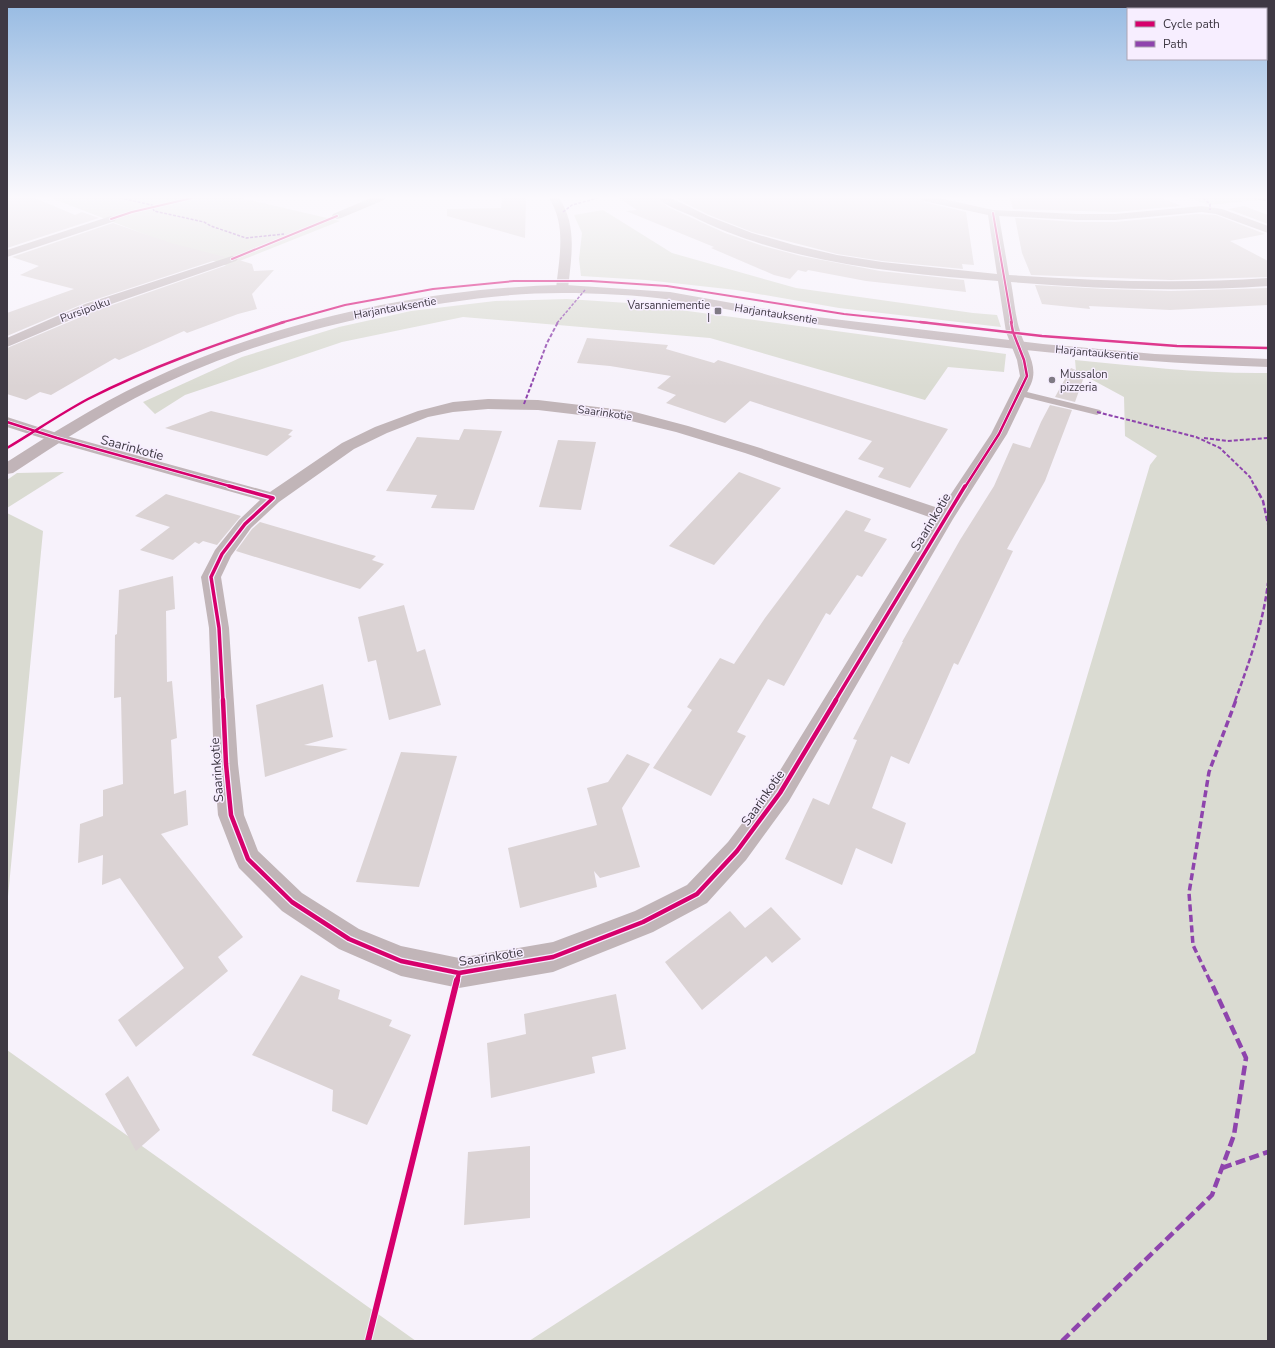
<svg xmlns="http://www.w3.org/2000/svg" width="1275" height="1348" font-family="'Nunito Sans',sans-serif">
<rect width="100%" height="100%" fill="#f7f2fb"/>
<path fill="#dadbd2" d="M 51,198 L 241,198 L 340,221 L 227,266 Z
M 1189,198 L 1268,198 L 1268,199 L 1209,205 Z
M 603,210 L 672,253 L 796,288 L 973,313 L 997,315 L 1001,327 L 839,308 L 736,290 L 646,280 L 581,276 L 579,259 L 582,233 L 574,215 Z
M 567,299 L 628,303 L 1006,354 L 1004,372 L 948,367 L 925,400 L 710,338 L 463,317 L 342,342 L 185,395 L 155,414 L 143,402 L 242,357 L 339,327 L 411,311 L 495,301 Z
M 1075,360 C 1139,366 1204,374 1268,373 L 1268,1341 L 529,1341 L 975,1053 L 1150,465 L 1157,456 L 1125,436 L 1124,397 L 1076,371 Z
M 64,472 L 7,508 L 7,480 L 17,473 Z
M 7,513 L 43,531 L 7,907 Z
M 7,1050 L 416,1341 L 7,1341 Z"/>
<path fill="#dbd3d4" d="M 7,198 L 35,198 L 75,215 L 82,212 L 99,218 L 7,248 Z
M 502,198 L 526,198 L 525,238 L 447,216 L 447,209 L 501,208 Z
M 619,198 L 657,198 L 668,207 L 725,233 L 763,246 L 801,256 L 880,271 L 964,280 L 966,292 L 866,281 L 808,270 L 806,272 L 798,270 L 790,279 L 774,275 L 711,248 L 714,247 L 626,211 L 637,210 Z
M 675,198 L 918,198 L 924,202 L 966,212 L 974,265 L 962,264 L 963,269 L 882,261 L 837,254 L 752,232 L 709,215 Z
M 1010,198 L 1163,198 L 1181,206 L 1115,212 L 1013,209 Z
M 1244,206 L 1268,215 L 1268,224 L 1228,209 Z
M 1197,214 L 1216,215 L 1265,234 L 1230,241 L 1268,261 L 1268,277 L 1171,280 L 1031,275 L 1022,253 L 1015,218 L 1077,222 L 1115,222 Z
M 113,223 L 171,243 L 225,257 L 85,303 L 7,336 L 7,313 L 74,289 L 20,275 L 39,266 L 12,257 Z
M 239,260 L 252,264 L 254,271 L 274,270 L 252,294 L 257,309 L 238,314 L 187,333 L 184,331 L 119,360 L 115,358 L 51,395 L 40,392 L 26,400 L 7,394 L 7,348 L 95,311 L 236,262 Z
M 1035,285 L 1107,289 L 1171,291 L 1268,288 L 1268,305 L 1170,310 L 1089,306 L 1090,309 L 1042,304 Z
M 587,338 L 668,345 L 666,349 L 714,363 L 718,360 L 948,429 L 910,488 L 878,477 L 884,468 L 858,459 L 872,441 L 750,401 L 725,423 L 666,403 L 676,395 L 657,388 L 671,376 L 610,366 L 577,363 Z
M 1071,368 L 1085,374 L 1075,402 L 1055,397 Z
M 1050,405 L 1072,410 L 1045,481 L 1007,549 L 1013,551 L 958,665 L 954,663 L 909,764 L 891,756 L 872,808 L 906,823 L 892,864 L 856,848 L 842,885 L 785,859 L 813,798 L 829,805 L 857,740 L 853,739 L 903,642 L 902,642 L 960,540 L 994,486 L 1013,443 L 1030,448 L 1041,422 Z
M 211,411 L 293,430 L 288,435 L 292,436 L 267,456 L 165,428 Z
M 464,429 L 502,431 L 474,510 L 431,508 L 437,495 L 386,491 L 417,437 L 459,440 Z
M 558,440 L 596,442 L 581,510 L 539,507 Z
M 739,472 L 781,488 L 714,565 L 669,546 Z
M 166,494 L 241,516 L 217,545 L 203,541 L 199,544 L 195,542 L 173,560 L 140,550 L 170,527 L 135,516 Z
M 846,510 L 871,519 L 864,531 L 887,539 L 862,577 L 857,575 L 830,615 L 826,613 L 784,686 L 768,679 L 737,732 L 746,736 L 711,796 L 653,768 L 692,710 L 687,707 L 720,658 L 734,664 L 765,618 Z
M 260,522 L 376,556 L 372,560 L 384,564 L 360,589 L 236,551 L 252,529 Z
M 173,576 L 175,609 L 166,611 L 167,682 L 172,681 L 177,738 L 171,740 L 174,794 L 186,790 L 188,825 L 161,834 L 243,937 L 218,957 L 228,971 L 136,1047 L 118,1020 L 184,968 L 120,878 L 102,885 L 103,855 L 78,863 L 80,824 L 103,816 L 103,790 L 123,784 L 121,697 L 114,698 L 115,635 L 117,634 L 119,590 Z
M 404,605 L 417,652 L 425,649 L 441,705 L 389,720 L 376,660 L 368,662 L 358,617 Z
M 323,684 L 333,737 L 304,745 L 348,749 L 265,777 L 256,705 Z
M 401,752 L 457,756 L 419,887 L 356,882 Z
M 627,754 L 650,764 L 622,808 L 640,867 L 600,878 L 594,871 L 597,887 L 520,908 L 508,848 L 597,825 L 587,788 L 608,782 Z
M 771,907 L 801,939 L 772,963 L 766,956 L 702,1010 L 665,962 L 730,911 L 745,928 Z
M 301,975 L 340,990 L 338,999 L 392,1020 L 389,1026 L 411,1035 L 367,1125 L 332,1111 L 333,1090 L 252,1055 Z
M 616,994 L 626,1049 L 592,1057 L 595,1073 L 491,1098 L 487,1043 L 526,1034 L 524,1014 Z
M 128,1076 L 160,1130 L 136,1151 L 105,1094 Z
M 530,1146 L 530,1218 L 464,1225 L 468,1152 Z"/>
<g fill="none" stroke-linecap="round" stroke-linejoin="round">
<path fill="#c1b5b8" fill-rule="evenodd" d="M 1019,390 L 1100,410 L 1102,412 L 1097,415 L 1016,395 L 1014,393 Z"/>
<path fill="#c1b5b8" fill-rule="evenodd" d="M 371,198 L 385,198 L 384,200 L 341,218 L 337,219 L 332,216 L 333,214 Z
M 549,198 L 559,198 C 578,226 571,258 568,289 L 566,292 L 558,292 L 556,289 C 559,258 567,226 549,198 Z
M 658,198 L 671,198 L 708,216 L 752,233 L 794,245 L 837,255 L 882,262 L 997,274 L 988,215 L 924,201 L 919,198 L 939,198 L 993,210 L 1077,214 L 1115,214 L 1202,206 L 1222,209 L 1268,226 L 1268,233 L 1216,214 L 1202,212 L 1115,220 L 1077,220 L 999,216 L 1009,275 C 1096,281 1182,284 1268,278 L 1268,286 C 1182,292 1096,289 1011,282 C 1014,298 1015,316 1020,331 C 1025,349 1039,365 1031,384 L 1007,434 L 953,519 L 789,801 L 746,860 L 707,903 L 653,932 L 553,972 L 459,988 L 401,976 L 339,949 L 282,911 L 239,868 L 235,859 L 218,815 L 214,764 L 209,628 L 201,577 L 215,550 L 239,520 L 260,500 L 51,441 L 7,427 L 7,417 L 63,435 L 270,492 L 342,443 L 375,427 L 418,411 L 453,402 L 488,399 L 538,400 L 631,411 L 688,426 L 757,447 L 941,509 L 991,434 L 1020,376 L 1017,360 L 1006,332 L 998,281 C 895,273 784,263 690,215 C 681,211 665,206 658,198 ZM 488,409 L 538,410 L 631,421 L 676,432 L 745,453 L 935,519 L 771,785 L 728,842 L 687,885 L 635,911 L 553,942 L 459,958 L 401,946 L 359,929 L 302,893 L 258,851 L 244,815 L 238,764 L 229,628 L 221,577 L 231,556 L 251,528 L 279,502 L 354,449 L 387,433 L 428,417 L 453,412 Z
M 111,216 L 116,219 L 115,221 L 7,257 L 7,250 Z
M 232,256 L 236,257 L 238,259 L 236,261 L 94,310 L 7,347 L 7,338 L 85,304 Z"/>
<path fill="#c1b4b8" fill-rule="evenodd" d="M 566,285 L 670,292 L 800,315 L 1043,344 L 1155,354 L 1268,359 L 1268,367 C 1116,362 965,345 814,324 C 767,318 720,307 673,300 C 636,295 599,293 562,293 C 523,293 484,297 445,303 C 344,318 245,344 153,389 C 104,413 59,443 13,473 L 7,474 L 7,462 C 51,434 95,406 143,383 C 269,322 426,287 566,285 Z"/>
<path stroke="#8e44ad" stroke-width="1.5" stroke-dasharray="3 1.5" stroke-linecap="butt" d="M 120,198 L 152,205 L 154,211 L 204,222 L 211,226 L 246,238 L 284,234
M 1203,198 L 1210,204 L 1210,210
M 1254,198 L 1268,201
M 563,212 L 572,205 L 598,198
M 557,323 L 585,290"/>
<path stroke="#8e44ad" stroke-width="2" stroke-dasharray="4 2" stroke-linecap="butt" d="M 524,404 L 547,343 L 558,322
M 1097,412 L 1196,437 L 1220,448 L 1250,477 L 1255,487
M 1204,438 L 1227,441 L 1268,438"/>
<path stroke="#8e44ad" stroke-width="2.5" stroke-dasharray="5.5 2.5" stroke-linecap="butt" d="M 1255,486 L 1263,501 L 1268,524
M 1235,701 C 1249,663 1263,624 1268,583"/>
<path stroke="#8e44ad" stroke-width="3.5" stroke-dasharray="7 3.5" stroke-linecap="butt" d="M 1210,981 L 1193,945 L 1189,893 L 1209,772 L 1236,700"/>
<path stroke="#8e44ad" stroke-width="4.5" stroke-dasharray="10 4.5" stroke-linecap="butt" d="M 1222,1168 L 1268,1152
M 1062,1341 L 1212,1195 L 1234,1135 L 1246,1058 L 1210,980"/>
<defs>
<path id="cycleway-far4" d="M 993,213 L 1012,323
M 111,219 L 132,212 L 192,198
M 232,259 L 337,216
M 280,323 L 345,305 L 433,289 L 514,281 L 591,281 L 667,286 L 844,314 L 929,323"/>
<path id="cycleway-far3" d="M 920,322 L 1042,336 L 1177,346 L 1268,348
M 7,422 L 57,438 L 233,487
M 7,448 C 34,432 60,414 88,399 C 151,367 216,344 284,322
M 965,487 L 999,434 L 1027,376 L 1024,360 L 1013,332 L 1011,322"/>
<path id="cycleway-far2" d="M 223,701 L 219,628 L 211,577 L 222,554 L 245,524 L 273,498 L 229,486
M 835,701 L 965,486"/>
<path id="cycleway-far1" d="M 223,700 L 226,764 L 231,815 L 248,859 L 292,902 L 349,939 L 401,961 L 459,973 L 553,957 L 643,922 L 697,894 L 737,851 L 780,793 L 836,700
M 457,981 L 459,973"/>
<path id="cycleway" d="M 368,1341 L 457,980"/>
</defs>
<use href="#cycleway-far4" stroke="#f7eeff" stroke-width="3.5"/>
<use href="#cycleway-far3" stroke="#f7eeff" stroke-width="4"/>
<use href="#cycleway-far2" stroke="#f7eeff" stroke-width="6"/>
<use href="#cycleway-far1" stroke="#f7eeff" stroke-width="7"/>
<use href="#cycleway" stroke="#f7eeff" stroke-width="8"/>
<use href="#cycleway-far4" stroke="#d6006c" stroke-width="2"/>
<use href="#cycleway-far3" stroke="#d6006c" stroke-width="2.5"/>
<use href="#cycleway-far2" stroke="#d6006c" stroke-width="3.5"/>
<use href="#cycleway-far1" stroke="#d6006c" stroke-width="4.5"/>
<use href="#cycleway" stroke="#d6006c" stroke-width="6"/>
</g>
<linearGradient id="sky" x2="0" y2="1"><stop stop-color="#96bae2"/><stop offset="0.51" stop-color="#fbf9fd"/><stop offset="1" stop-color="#fbf9fd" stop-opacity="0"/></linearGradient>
<rect width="1275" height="387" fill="url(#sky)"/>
<g fill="#7f7a84" stroke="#f7eeff" stroke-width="1.5">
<rect x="714" y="307" width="8" height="8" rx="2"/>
<circle cx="1052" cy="380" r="4"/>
</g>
<g text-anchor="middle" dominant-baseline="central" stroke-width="3" stroke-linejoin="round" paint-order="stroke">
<g font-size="11" fill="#3f3944" stroke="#f7eeff" text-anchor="end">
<text x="710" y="305">Varsanniementie<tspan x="710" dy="13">I</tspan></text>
<text x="1060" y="374" text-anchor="start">Mussalon<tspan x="1060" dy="13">pizzeria</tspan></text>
</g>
<g font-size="11" fill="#3f3944" stroke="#f7eeff">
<text transform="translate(395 308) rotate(-10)">Harjantauksentie</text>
<text transform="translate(85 310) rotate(-20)">Pursipolku</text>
<text transform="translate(776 314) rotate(9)">Harjantauksentie</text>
<text transform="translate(1097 353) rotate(5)">Harjantauksentie</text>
<text transform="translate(605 413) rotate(8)">Saarinkotie</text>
</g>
<g font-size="13" fill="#3f3944" stroke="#f7eeff">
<text transform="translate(132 448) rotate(15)">Saarinkotie</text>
<text transform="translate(931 522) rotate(-59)">Saarinkotie</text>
<text transform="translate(217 770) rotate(-94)">Saarinkotie</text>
<text transform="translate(763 798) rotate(-55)">Saarinkotie</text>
<text transform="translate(491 957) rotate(-9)">Saarinkotie</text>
</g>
</g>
<rect width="1275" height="1348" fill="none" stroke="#3f3944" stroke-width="16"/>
<rect x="1127" y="8" width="140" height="52" fill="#f7eeff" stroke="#ada6b4"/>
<rect x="1135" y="21" width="20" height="6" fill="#d6006c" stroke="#ada6b4"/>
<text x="1163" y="28" font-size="12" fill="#3f3944">Cycle path</text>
<rect x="1135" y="41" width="20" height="6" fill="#8e44ad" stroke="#ada6b4"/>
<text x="1163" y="48" font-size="12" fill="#3f3944">Path</text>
</svg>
